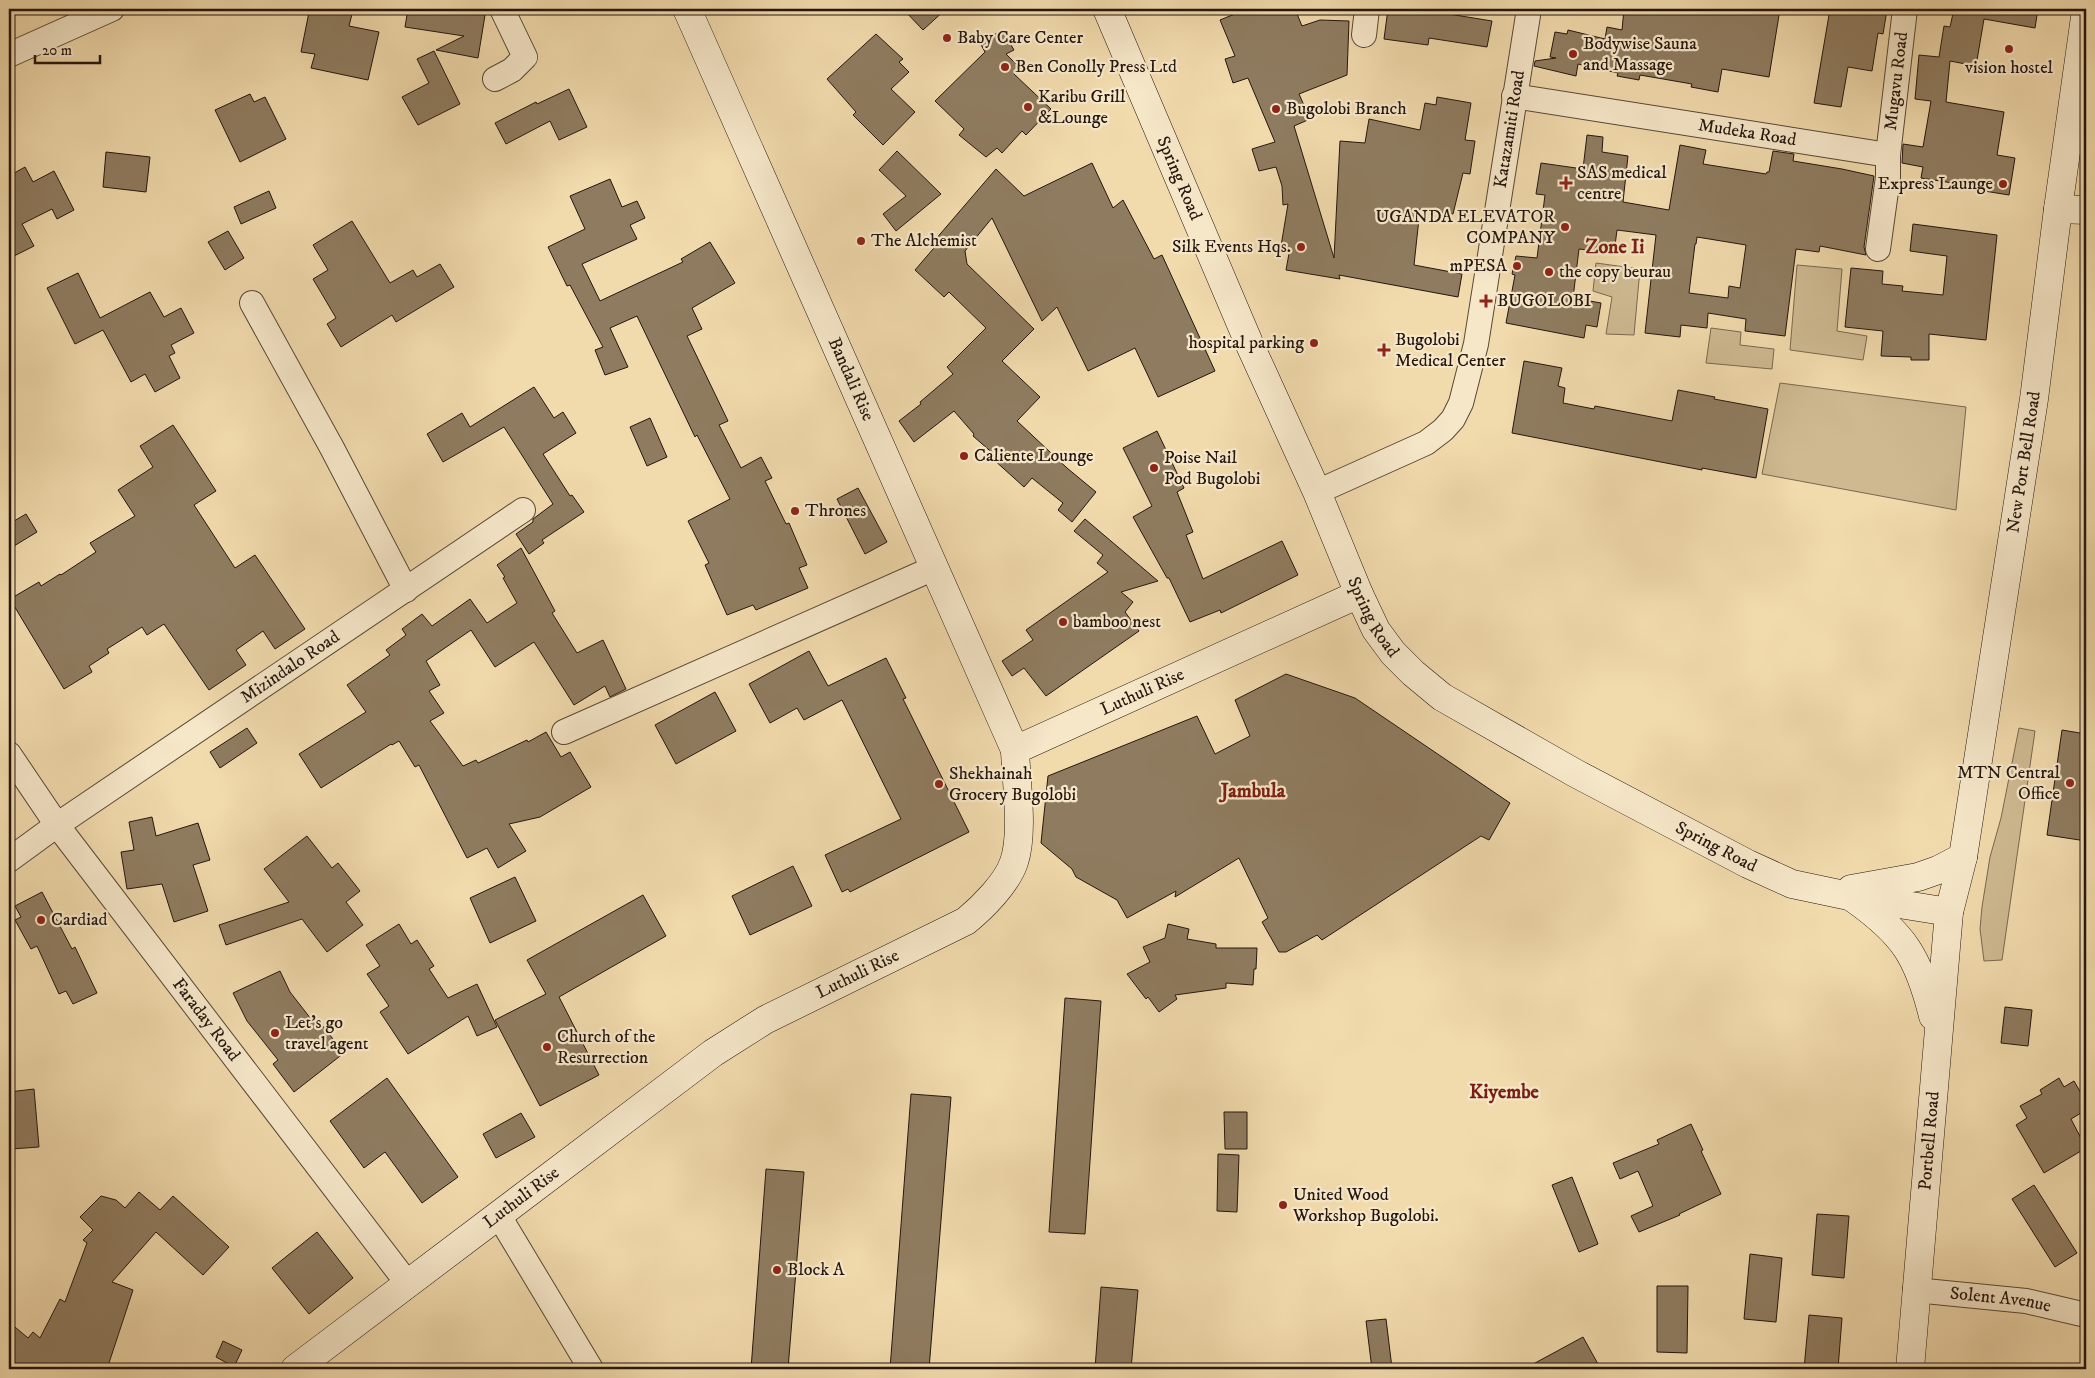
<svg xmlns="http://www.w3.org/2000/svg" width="2095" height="1378" font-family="'IM FELL DW Pica',serif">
<rect width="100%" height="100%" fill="#f1daac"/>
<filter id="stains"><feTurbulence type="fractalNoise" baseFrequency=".004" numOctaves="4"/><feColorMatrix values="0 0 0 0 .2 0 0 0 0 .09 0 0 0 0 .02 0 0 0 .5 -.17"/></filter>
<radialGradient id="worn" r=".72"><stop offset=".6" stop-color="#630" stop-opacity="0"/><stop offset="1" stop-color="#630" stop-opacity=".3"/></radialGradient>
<path fill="#ceb991" stroke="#796850" d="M 1596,263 L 1640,269 L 1634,335 L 1606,334 L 1612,297 L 1593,291 Z
M 1797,265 L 1842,269 L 1837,331 L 1867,336 L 1863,360 L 1790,350 Z
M 1711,328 L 1741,332 L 1740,345 L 1774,349 L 1772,369 L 1706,363 Z
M 1780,383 L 1966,407 L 1956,510 L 1762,474 Z
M 2019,728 L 2035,731 L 2002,960 L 1984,961 L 1980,929 L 1982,907 L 1990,857 L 2001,818 Z"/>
<path fill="#8f7c60" stroke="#24160e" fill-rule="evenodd" d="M 320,9 L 352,14 L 349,26 L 379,32 L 368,80 L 311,68 L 315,54 L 301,52 L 309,12 L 319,14 Z
M 408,9 L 486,9 L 478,58 L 436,50 L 464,36 L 405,27 Z
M 903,9 L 946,9 L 923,30 Z
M 1247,9 L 1295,9 L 1302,26 L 1320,20 L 1349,21 L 1347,75 L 1299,94 L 1310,119 L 1294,126 L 1334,258 L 1340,141 L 1365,143 L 1369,119 L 1420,130 L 1425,103 L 1436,105 L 1437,97 L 1471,103 L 1465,140 L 1475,141 L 1470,174 L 1463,173 L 1453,214 L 1420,209 L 1414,265 L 1462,274 L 1458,297 L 1339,275 L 1340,279 L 1286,270 L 1290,248 L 1281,246 L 1288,204 L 1283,205 L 1282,186 L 1276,167 L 1259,171 L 1252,149 L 1275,142 L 1248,78 L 1233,83 L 1225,59 L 1235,56 L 1220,20 Z
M 1388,9 L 1418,9 L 1492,21 L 1487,47 L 1429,38 L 1428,45 L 1384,39 Z
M 1624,9 L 1663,11 L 1663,9 L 1780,9 L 1769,77 L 1722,69 L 1718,92 L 1691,87 L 1692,84 L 1640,75 L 1639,80 L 1617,76 L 1618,73 L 1578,64 L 1576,76 L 1534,66 L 1535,61 L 1556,58 L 1550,57 L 1555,32 L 1567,34 L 1568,30 L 1605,39 L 1607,27 L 1622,30 Z
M 1830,9 L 1887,10 L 1883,34 L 1878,33 L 1872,71 L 1848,67 L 1841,107 L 1814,103 Z
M 1954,9 L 2038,9 L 2035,28 L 1984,19 L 1976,66 L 1950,61 L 1946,102 L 2004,112 L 1997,155 L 2015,158 L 2009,195 L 1978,190 L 1978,187 L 1921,178 L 1923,167 L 1902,163 L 1903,144 L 1923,147 L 1931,101 L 1915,99 L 1919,55 L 1939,57 L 1944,26 L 1950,27 Z
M 1002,30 L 1014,50 L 1006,54 L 1020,68 L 1014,74 L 1051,109 L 1026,135 L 1022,131 L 1002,153 L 997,148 L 986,157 L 959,135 L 964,129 L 935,101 L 985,52 L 980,43 Z
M 876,34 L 903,59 L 899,62 L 909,72 L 891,89 L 915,112 L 883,145 L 853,115 L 856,112 L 827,79 Z
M 434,51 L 460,104 L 418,125 L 402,97 L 429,83 L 417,59 Z
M 569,89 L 587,127 L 559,140 L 550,121 L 506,144 L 495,123 L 536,102 L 537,104 Z
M 250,94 L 254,102 L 265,97 L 286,139 L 240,162 L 215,110 Z
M 1587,135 L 1603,137 L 1602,152 L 1628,156 L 1623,202 L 1669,210 L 1680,145 L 1706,150 L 1703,164 L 1766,174 L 1767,172 L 1769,172 L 1773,151 L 1794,154 L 1793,161 L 1842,169 L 1874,176 L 1864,247 L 1866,255 L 1820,246 L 1819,252 L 1796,249 L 1785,336 L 1745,331 L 1746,319 L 1708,313 L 1707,328 L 1681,325 L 1680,337 L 1645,333 L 1656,235 L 1617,230 L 1614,253 L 1579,249 L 1573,298 L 1601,303 L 1597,327 L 1586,325 L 1584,338 L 1506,323 L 1515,275 L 1512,274 L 1516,256 L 1537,258 L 1545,195 L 1536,194 L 1541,163 L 1583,169 ZM 1697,237 L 1746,245 L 1740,288 L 1729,286 L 1728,298 L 1689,293 L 1695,244 L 1696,244 Z
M 897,151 L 941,194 L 896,231 L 883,214 L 906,196 L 879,170 Z
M 106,152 L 150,157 L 146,192 L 103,187 Z
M 1092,163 L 1113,208 L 1123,200 L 1154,259 L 1162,255 L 1215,371 L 1158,397 L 1135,348 L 1088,371 L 1057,307 L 1042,321 L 992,218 L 965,251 L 967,264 L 1034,329 L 1002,361 L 1040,397 L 1017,421 L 1067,468 L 1096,492 L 1072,522 L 1058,510 L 1063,503 L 1032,478 L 1024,487 L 993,459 L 996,456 L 973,436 L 974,434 L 954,411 L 914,442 L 899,421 L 921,404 L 920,402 L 953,374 L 947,367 L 986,328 L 949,292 L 944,297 L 915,270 L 940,241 L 935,240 L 996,169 L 1024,196 Z
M 25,167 L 33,182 L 54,171 L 74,210 L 57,219 L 52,209 L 22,224 L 34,246 L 14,256 L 9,246 L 9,176 Z
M 610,179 L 622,207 L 637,201 L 645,218 L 630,225 L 637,239 L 582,264 L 600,301 L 683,262 L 681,259 L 710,242 L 735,283 L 692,308 L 702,329 L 687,336 L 728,421 L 719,425 L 741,468 L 761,457 L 772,478 L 765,481 L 786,524 L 789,523 L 807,565 L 799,568 L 808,588 L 756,610 L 753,605 L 727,615 L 705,565 L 709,563 L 688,521 L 730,499 L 697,435 L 695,437 L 637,316 L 610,328 L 628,367 L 605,375 L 595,350 L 603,347 L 570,285 L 567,286 L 548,247 L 585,229 L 570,196 Z
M 269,191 L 276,208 L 241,224 L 234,207 Z
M 352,221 L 390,283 L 413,270 L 417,277 L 440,264 L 454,287 L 396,322 L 392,315 L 341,347 L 327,324 L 336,318 L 313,279 L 328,270 L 313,245 Z
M 1913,224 L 1997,235 L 1986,340 L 1929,334 L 1929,360 L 1911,360 L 1911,357 L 1881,356 L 1883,331 L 1845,327 L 1851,268 L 1883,271 L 1882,284 L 1903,286 L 1902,291 L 1943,295 L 1947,256 L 1910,251 Z
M 228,231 L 244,258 L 225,270 L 208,242 Z
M 78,273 L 100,318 L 150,292 L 164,317 L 181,308 L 194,333 L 171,345 L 175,353 L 169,356 L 180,378 L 155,392 L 145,374 L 131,382 L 103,330 L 75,344 L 47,288 Z
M 1524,361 L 1562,368 L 1558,386 L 1565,388 L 1563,403 L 1594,409 L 1595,406 L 1672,421 L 1678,390 L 1715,397 L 1714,399 L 1768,409 L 1756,478 L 1702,468 L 1702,470 L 1512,433 Z
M 534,387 L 554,418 L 563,412 L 576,433 L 543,454 L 570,496 L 572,495 L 584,512 L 542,540 L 544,543 L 529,554 L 516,534 L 533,522 L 533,519 L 553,504 L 504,427 L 443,462 L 427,434 L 462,413 L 470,427 Z
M 650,418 L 667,457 L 647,466 L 630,427 Z
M 173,425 L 216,491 L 194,505 L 235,568 L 255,555 L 305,629 L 275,649 L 263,631 L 236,650 L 246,665 L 209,690 L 164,624 L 147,635 L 142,627 L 107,649 L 109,653 L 89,666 L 92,672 L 64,689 L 10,599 L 39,582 L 41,586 L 60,574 L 61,575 L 96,552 L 90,543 L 135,516 L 118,490 L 153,467 L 140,446 Z
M 1157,431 L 1184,488 L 1177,492 L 1193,532 L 1186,535 L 1203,579 L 1282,541 L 1298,575 L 1221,613 L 1220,610 L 1190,622 L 1169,578 L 1167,578 L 1133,517 L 1152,506 L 1123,448 Z
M 858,488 L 887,542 L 865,554 L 837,499 Z
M 26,514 L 37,532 L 9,549 L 9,524 Z
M 1085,519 L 1158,581 L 1121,592 L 1133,602 L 1125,612 L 1139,631 L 1046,696 L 1024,668 L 1012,676 L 1002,661 L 1033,640 L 1026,630 L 1108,572 L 1097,563 L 1103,555 L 1074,531 Z
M 521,548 L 555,611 L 552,613 L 577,653 L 603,640 L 626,689 L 610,697 L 605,686 L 574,705 L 534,642 L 495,667 L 471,630 L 426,661 L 440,685 L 429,691 L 444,713 L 430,721 L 463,766 L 476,760 L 478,763 L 527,740 L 528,742 L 546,732 L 561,757 L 570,752 L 591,787 L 540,817 L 509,824 L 526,851 L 498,868 L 487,848 L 467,858 L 419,765 L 415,767 L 399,741 L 392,745 L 391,744 L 321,788 L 299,754 L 366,712 L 347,685 L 390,655 L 386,650 L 406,635 L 402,629 L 422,614 L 432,626 L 470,599 L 487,623 L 517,603 L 503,578 L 505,577 L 497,565 Z
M 809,651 L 828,686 L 886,658 L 906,698 L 903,699 L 969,832 L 850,892 L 848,889 L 842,892 L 825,855 L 901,819 L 842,700 L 804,720 L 797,708 L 770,723 L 749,684 Z
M 1286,674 L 1355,698 L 1510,803 L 1489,840 L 1481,836 L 1322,940 L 1317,935 L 1286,952 L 1279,952 L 1262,922 L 1268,918 L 1239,858 L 1175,897 L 1176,891 L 1127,918 L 1117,900 L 1076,877 L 1072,869 L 1041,843 L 1048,776 L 1197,716 L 1215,754 L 1250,736 L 1235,700 Z
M 715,692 L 736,731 L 676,764 L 655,725 Z
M 247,728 L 257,743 L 220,768 L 210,752 Z
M 2062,730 L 2086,734 L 2086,841 L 2047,835 Z
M 152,817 L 156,836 L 198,823 L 210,860 L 193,865 L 208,911 L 174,922 L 162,884 L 127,889 L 121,852 L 134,850 L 129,822 Z
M 307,836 L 332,868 L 338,863 L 360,891 L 346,902 L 363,925 L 327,952 L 302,919 L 226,945 L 219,925 L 289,902 L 264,869 Z
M 793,866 L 812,906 L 750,935 L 732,896 Z
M 515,877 L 536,921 L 490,943 L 470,898 Z
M 42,892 L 72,949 L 75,947 L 97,993 L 73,1004 L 66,991 L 59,994 L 37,946 L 31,949 L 15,920 L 21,917 L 15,906 Z
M 643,895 L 666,936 L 559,997 L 599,1075 L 540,1106 L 495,1020 L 546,994 L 527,960 Z
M 399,924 L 411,944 L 417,940 L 434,966 L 429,969 L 448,998 L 477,984 L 497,1027 L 477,1036 L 468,1016 L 408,1054 L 380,1012 L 389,1006 L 367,974 L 380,966 L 366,945 Z
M 1168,924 L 1189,929 L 1187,939 L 1216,944 L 1216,948 L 1257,948 L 1256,969 L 1254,969 L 1253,985 L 1226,983 L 1226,988 L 1175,995 L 1177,999 L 1159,1012 L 1148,997 L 1146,999 L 1127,974 L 1150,962 L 1143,947 L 1165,938 Z
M 280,971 L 290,992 L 318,1028 L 322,1025 L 344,1053 L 294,1092 L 273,1064 L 278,1060 L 247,1021 L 233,993 Z
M 1065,998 L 1101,1001 L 1085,1234 L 1049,1232 Z
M 2005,1007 L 2032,1010 L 2028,1046 L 2001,1043 Z
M 387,1078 L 458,1177 L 422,1203 L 385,1152 L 364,1168 L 330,1121 Z
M 2059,1078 L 2064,1087 L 2074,1081 L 2086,1102 L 2086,1110 L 2071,1119 L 2086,1148 L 2044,1173 L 2016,1125 L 2027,1118 L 2020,1106 L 2042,1094 L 2040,1090 Z
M 34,1089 L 39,1147 L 11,1149 L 9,1092 Z
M 911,1094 L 951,1097 L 929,1369 L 890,1369 Z
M 1224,1112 L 1247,1112 L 1247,1149 L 1225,1149 Z
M 521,1113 L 535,1137 L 496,1158 L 483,1134 Z
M 1691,1124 L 1703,1150 L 1701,1151 L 1721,1194 L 1679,1214 L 1680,1215 L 1639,1232 L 1631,1216 L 1653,1206 L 1638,1171 L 1620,1179 L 1613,1163 L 1659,1144 L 1657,1140 Z
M 1218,1154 L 1239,1155 L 1237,1212 L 1217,1211 Z
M 766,1169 L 804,1172 L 788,1369 L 751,1369 Z
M 1572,1177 L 1598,1244 L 1579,1252 L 1552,1185 Z
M 2034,1185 L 2077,1253 L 2055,1267 L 2012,1199 Z
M 139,1192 L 160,1210 L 173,1196 L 229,1247 L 203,1275 L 156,1232 L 112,1282 L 133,1290 L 107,1369 L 9,1369 L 9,1322 L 28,1338 L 33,1332 L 40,1338 L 60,1299 L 65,1302 L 87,1243 L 83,1240 L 93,1230 L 80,1217 L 101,1196 L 116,1200 L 125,1208 Z
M 1817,1214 L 1849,1216 L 1844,1278 L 1812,1275 Z
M 317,1232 L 353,1278 L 309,1314 L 272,1268 Z
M 1750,1254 L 1782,1258 L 1776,1322 L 1744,1319 Z
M 1657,1286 L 1688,1286 L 1687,1353 L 1657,1352 Z
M 1101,1287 L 1138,1290 L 1131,1369 L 1095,1369 Z
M 1809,1315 L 1842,1318 L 1838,1369 L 1804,1369 Z
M 1386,1319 L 1392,1368 L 1372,1369 L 1366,1321 Z
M 1583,1337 L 1598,1364 L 1588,1369 L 1524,1369 Z
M 223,1341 L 242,1350 L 234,1367 L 216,1357 Z"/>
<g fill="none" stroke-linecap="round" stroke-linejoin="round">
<defs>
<g id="street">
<path d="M 1364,35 L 1367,9"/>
<path d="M 9,55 L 112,9"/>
<path d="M 495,79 L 512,70 L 525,57 L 502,9"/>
<path id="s1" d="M 1514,96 L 1888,155"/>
<path id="s2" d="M 1878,249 L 1888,177 L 1888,155 L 1905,9"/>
<path d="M 252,303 L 332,448 L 406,590"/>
<path id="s3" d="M 1317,492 L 1426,443 L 1443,430 L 1453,419 L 1461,403 L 1476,344 L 1529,9"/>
<path d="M 564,732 L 934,568"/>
<path id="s4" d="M 9,754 L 57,825 L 408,1284"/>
<path id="s5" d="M 9,860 L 57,825 L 523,510"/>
<path d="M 499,1216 L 591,1369"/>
<path id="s6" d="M 1915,1290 L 2026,1301 L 2086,1315"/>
</g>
<g id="secondary">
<path id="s7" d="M 687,9 L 1015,750"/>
<path id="s8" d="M 1107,9 L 1249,343 L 1317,492 L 1359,594 L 1376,630 L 1393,653 L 1413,673 L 1442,697 L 1575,773 L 1748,864 L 1792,884 L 1849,896 L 1949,912"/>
<path d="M 2058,209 L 2086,210"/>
<path d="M 1851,889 L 1918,877 L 1938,870 L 1963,857"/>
<path d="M 1853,898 C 1904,934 1918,956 1933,1016"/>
<path id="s9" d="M 295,1369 L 713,1053 L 765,1020 L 966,921 C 983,907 1007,883 1014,862 C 1024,833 1016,781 1015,750 L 1359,594"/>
<path id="s10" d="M 1910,1369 L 1949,912 L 1963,857 L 2034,399 L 2058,209 L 2086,10"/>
</g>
</defs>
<use href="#street" stroke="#574736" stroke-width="26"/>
<use href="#secondary" stroke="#24160e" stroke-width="29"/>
<use href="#street" stroke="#f6e7c9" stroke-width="24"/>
<use href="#secondary" stroke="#f6e7c9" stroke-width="28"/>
</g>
<g fill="#8f2418" stroke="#f6e7c9" stroke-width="2">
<circle cx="947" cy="38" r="5"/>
<circle cx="2009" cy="49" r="5"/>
<circle cx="1573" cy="54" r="5"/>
<circle cx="1005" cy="67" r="5"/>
<circle cx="1028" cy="107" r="5"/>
<circle cx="1276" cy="109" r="5"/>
<path d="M1563.5 175.5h5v5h5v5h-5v5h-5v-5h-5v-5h5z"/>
<circle cx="2003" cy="184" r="5"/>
<circle cx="1565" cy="227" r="5"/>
<circle cx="861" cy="241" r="5"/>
<circle cx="1301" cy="247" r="5"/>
<circle cx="1517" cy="266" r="5"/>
<circle cx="1549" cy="272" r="5"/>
<path d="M1483.5 293.5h5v5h5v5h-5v5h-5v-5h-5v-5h5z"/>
<circle cx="1314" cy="343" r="5"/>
<path d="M1381.5 342.5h5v5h5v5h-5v5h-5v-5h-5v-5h5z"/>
<circle cx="964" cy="456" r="5"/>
<circle cx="1154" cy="468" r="5"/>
<circle cx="795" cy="511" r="5"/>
<circle cx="1063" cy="622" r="5"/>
<circle cx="2070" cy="783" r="5"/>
<circle cx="939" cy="784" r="5"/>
<circle cx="41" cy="920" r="5"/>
<circle cx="275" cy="1033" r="5"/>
<circle cx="547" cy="1047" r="5"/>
<circle cx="1283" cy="1205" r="5"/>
<circle cx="777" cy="1270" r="5"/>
</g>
<g text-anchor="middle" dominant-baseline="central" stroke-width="4.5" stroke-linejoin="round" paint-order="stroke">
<g font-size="18" fill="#24160e" stroke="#f6e7c9" text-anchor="start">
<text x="957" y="38">Baby Care Center</text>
<text x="1583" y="44">Bodywise Sauna<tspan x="1583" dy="21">and Massage</tspan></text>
<text x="1015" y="67">Ben Conolly Press Ltd</text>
<text x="2009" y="68" text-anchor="middle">vision hostel</text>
<text x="1038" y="97">Karibu Grill<tspan x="1038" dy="21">&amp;Lounge</tspan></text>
<text x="1286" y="109">Bugolobi Branch</text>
<text x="1577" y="173">SAS medical<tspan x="1577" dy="21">centre</tspan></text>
<text x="1993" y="184" text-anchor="end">Express Launge</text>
<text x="1555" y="217" text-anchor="end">UGANDA ELEVATOR<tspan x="1555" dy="21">COMPANY</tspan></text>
<text x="871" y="241">The Alchemist</text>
<text x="1291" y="247" text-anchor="end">Silk Events Hqs.</text>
<text x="1507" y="266" text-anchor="end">mPESA</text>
<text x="1559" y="272">the copy beurau</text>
<text x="1497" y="301">BUGOLOBI</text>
<text x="1395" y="340">Bugolobi<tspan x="1395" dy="21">Medical Center</tspan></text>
<text x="1304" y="343" text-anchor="end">hospital parking</text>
<text x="974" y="456">Caliente Lounge</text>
<text x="1164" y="458">Poise Nail<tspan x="1164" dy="21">Pod Bugolobi</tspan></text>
<text x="805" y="511">Thrones</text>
<text x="1073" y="622">bamboo nest</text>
<text x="2060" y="773" text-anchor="end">MTN Central<tspan x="2060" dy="21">Office</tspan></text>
<text x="949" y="774">Shekhainah<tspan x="949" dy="21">Grocery Bugolobi</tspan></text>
<text x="51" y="920">Cardiad</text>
<text x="285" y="1023">Let's go<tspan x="285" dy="21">travel agent</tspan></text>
<text x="557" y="1037">Church of the<tspan x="557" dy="21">Resurrection</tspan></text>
<text x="1293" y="1195">United Wood<tspan x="1293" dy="21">Workshop Bugolobi.</tspan></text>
<text x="787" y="1270">Block A</text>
</g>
<g font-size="18" fill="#24160e" stroke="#f6e7c9">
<text stroke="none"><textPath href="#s2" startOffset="169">Mugavu Road</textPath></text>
<text stroke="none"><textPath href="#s3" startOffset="452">Katazamiti Road</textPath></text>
<text stroke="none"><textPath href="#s1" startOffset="236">Mudeka Road</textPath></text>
<text stroke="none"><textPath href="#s8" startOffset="184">Spring Road</textPath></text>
<text stroke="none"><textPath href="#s7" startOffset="405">Bandali Rise</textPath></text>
<text stroke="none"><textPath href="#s10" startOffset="915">New Port Bell Road</textPath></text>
<text stroke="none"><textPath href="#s8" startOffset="664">Spring Road</textPath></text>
<text stroke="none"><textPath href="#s5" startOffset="341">Mizindalo Road</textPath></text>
<text stroke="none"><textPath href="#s9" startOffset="1139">Luthuli Rise</textPath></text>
<text stroke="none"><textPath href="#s8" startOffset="1084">Spring Road</textPath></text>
<text stroke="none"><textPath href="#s9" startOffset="689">Luthuli Rise</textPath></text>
<text stroke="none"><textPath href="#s4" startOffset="331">Faraday Road</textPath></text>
<text stroke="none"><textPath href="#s10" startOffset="229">Portbell Road</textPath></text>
<text stroke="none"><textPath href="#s9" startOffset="284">Luthuli Rise</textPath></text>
<text stroke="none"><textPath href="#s6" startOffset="86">Solent Avenue</textPath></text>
</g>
<g font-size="20" font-weight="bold" fill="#7a1f14" stroke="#f6e7c9">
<text x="1615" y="247">Zone Ii</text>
<text x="1253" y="791">Jambula</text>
<text x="1504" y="1092">Kiyembe</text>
</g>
</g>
<rect width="2095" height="1378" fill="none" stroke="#f1daac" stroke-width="30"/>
<rect x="10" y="10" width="2075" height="1358" fill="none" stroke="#24160e" stroke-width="2.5"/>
<rect x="15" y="15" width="2065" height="1348" fill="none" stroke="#24160e"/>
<path d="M35 55v8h65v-8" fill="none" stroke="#24160e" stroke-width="2.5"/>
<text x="42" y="55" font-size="15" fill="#24160e" stroke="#f6e7c9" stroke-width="4" paint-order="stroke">20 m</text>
<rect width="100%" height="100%" filter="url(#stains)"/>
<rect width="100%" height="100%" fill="url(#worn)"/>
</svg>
